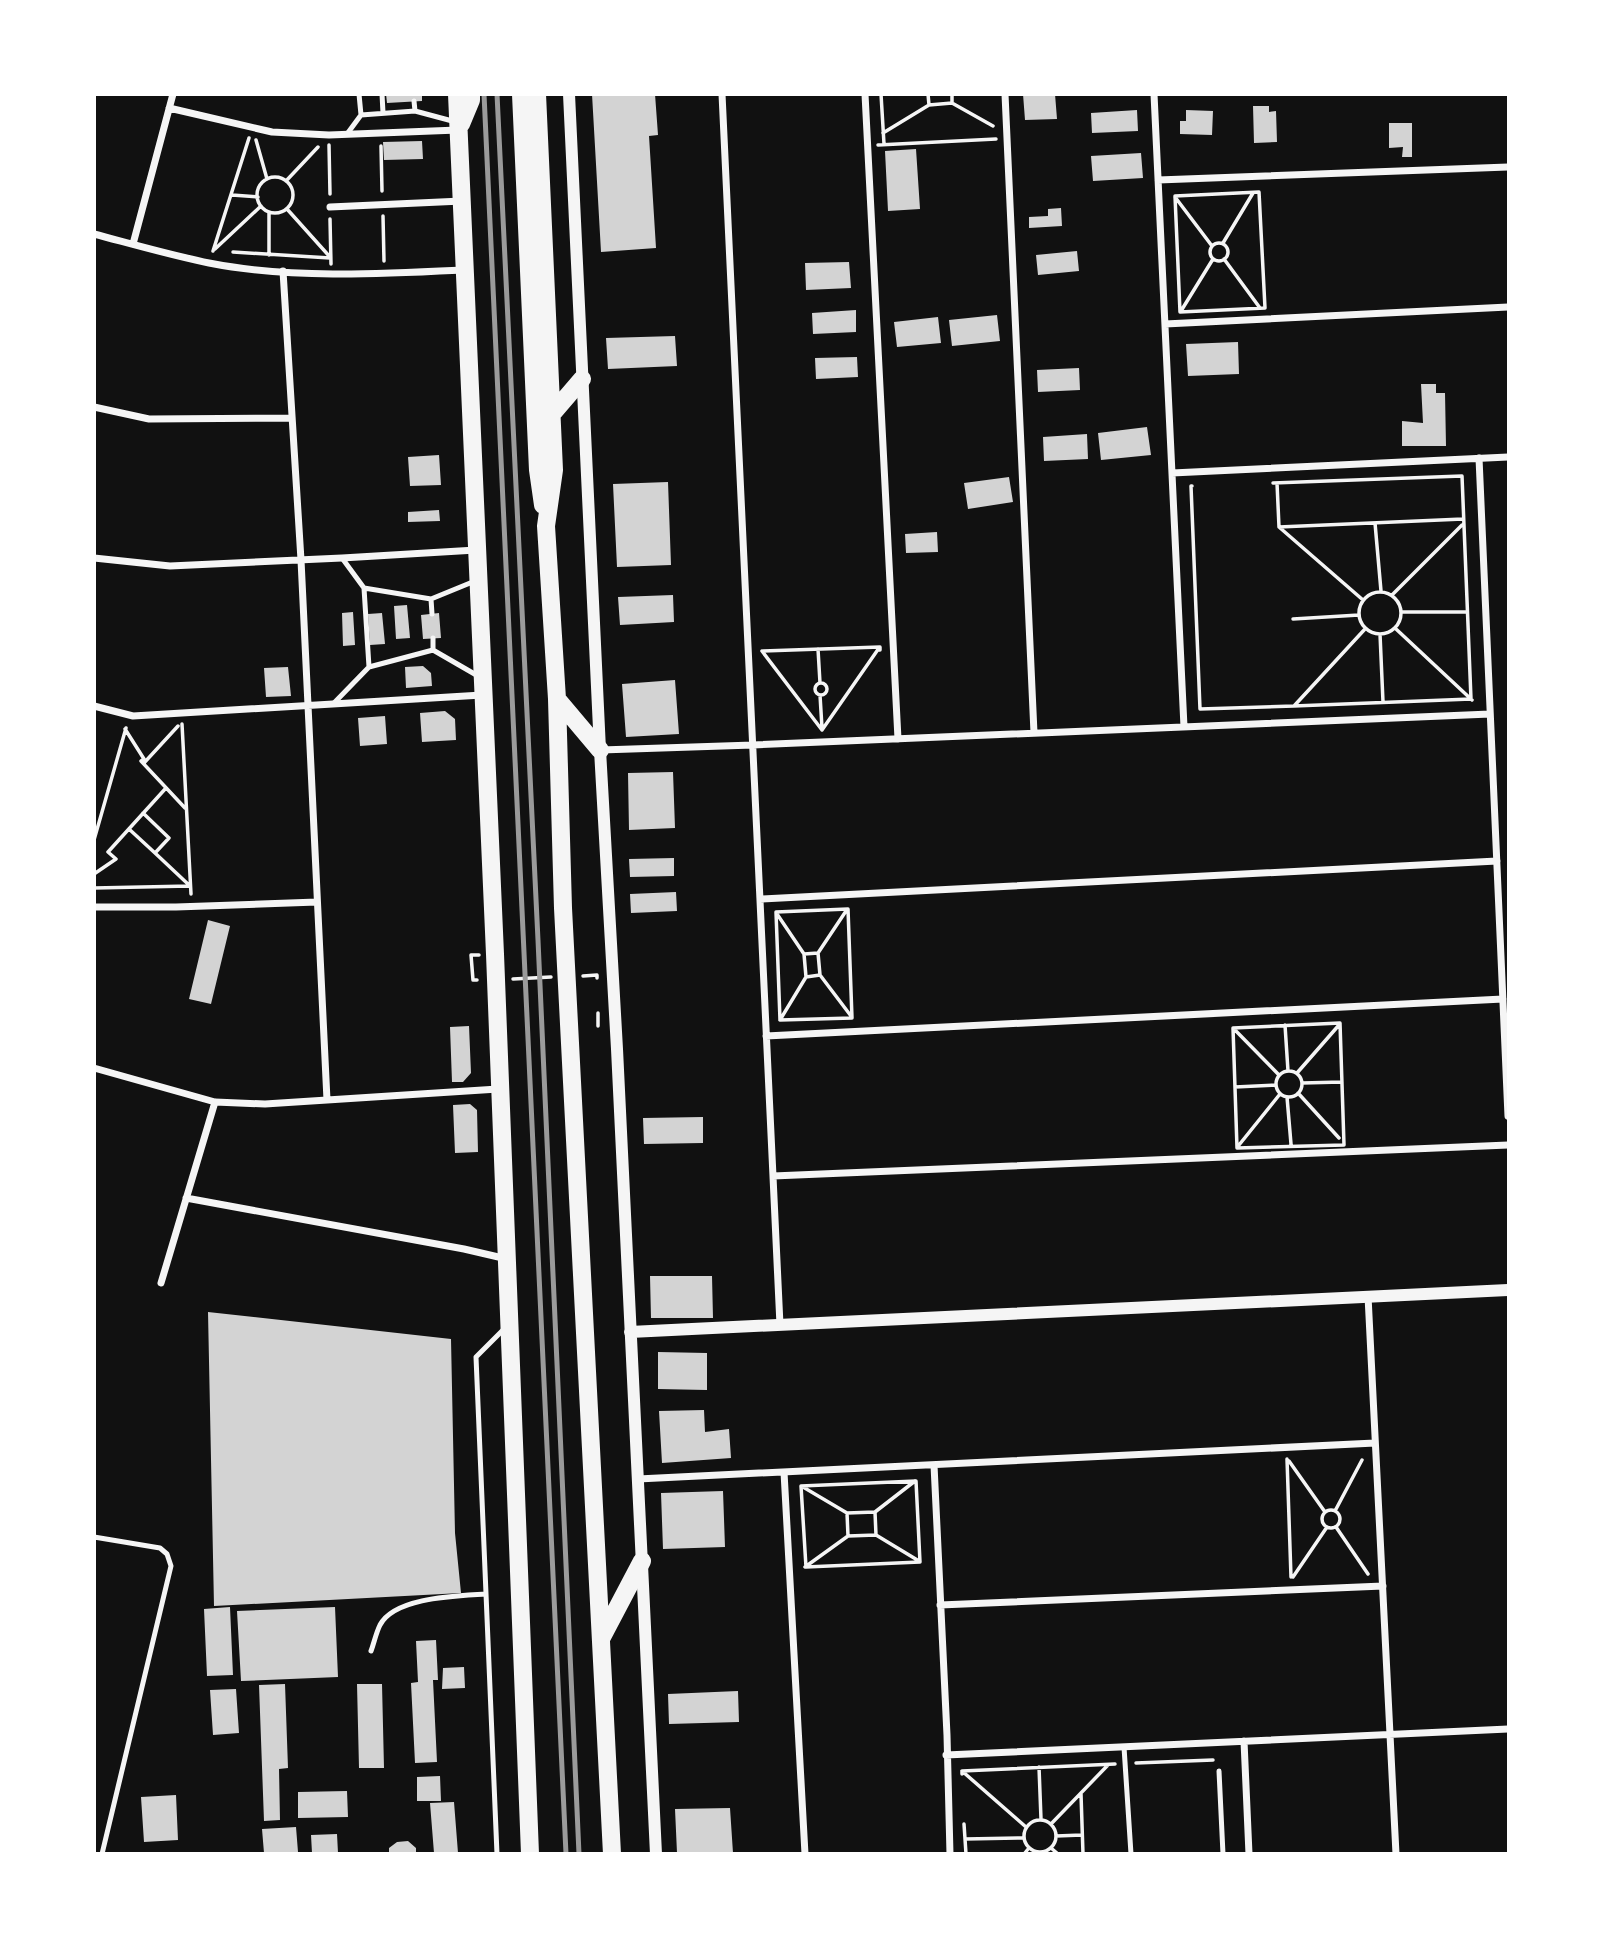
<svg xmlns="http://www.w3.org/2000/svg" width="1603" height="1948" font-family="'Libre Baskerville',serif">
<rect width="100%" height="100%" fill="#111"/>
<path fill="#d3d3d3" d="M 386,94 L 422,94 L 422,101 L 387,103 Z
M 592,94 L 655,94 L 658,135 L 649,136 L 656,248 L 601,252 Z
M 1023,94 L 1055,94 L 1057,119 L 1025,120 Z
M 1253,106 L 1269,106 L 1269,112 L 1276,111 L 1277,142 L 1254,143 Z
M 1137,110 L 1138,131 L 1092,133 L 1091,113 Z
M 1186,110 L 1213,111 L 1212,135 L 1180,134 L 1180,121 L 1186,121 Z
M 1389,123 L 1412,123 L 1412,157 L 1402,157 L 1403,147 L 1389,148 Z
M 422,141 L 423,159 L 384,160 L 383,142 Z
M 916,149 L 920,209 L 888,211 L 885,151 Z
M 1141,153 L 1143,178 L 1093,181 L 1091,156 Z
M 1061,208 L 1062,226 L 1029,228 L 1029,217 L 1048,216 L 1048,209 Z
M 1077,251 L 1079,271 L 1038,275 L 1036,255 Z
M 849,262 L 851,288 L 806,290 L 805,263 Z
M 856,310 L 856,332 L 813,334 L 812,313 Z
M 997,315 L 1000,341 L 952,346 L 949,320 Z
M 938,317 L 941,343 L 897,347 L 894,322 Z
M 675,336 L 677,366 L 608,369 L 606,338 Z
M 1238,342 L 1239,374 L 1188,376 L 1186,344 Z
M 857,357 L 858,377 L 816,379 L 815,358 Z
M 1079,368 L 1080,390 L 1038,392 L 1037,370 Z
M 1421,384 L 1436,384 L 1436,393 L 1445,393 L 1446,446 L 1402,446 L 1402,421 L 1423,423 Z
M 1147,427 L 1151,455 L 1101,460 L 1098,433 Z
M 1087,434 L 1088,459 L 1044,461 L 1043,437 Z
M 439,455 L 441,485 L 410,486 L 408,457 Z
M 1009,477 L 1013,502 L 968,509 L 964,483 Z
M 668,482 L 671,565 L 617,567 L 613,484 Z
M 439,510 L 440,521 L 408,522 L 408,512 Z
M 937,532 L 938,552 L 906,553 L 905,534 Z
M 673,595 L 674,622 L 620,625 L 618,597 Z
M 407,605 L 410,638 L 396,639 L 394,606 Z
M 353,612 L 355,645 L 343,646 L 342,613 Z
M 382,613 L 385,644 L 370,645 L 368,614 Z
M 439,613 L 441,638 L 423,639 L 421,615 Z
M 423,666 L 431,673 L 432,686 L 406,688 L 405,667 Z
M 288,667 L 291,696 L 266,697 L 264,668 Z
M 675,680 L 679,734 L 626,737 L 622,684 Z
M 445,711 L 455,719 L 456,740 L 422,742 L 420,713 Z
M 385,716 L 387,744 L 360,746 L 358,718 Z
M 673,772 L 675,828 L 629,830 L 628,773 Z
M 674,858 L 674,876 L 630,877 L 629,859 Z
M 676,892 L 677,911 L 631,913 L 630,894 Z
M 208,920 L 230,926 L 211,1004 L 189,999 Z
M 469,1026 L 471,1073 L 463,1082 L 452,1082 L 450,1027 Z
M 470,1104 L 477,1110 L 478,1152 L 455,1153 L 453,1105 Z
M 703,1117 L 703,1143 L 644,1144 L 643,1118 Z
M 650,1276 L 712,1276 L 713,1318 L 651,1318 Z
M 208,1312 L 451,1339 L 455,1533 L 461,1593 L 214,1606 Z
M 658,1352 L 707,1353 L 707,1390 L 658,1389 Z
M 704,1410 L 705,1432 L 729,1429 L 731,1458 L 662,1463 L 659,1411 Z
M 723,1491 L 725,1547 L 663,1549 L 661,1493 Z
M 230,1607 L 233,1675 L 207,1676 L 204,1609 Z
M 335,1607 L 338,1677 L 241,1681 L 237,1611 Z
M 436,1640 L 438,1680 L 433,1680 L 437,1762 L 415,1763 L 411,1683 L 418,1682 L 416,1641 Z
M 464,1667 L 465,1688 L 442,1689 L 443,1668 Z
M 285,1684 L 288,1768 L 279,1769 L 280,1820 L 264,1821 L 259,1685 Z
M 357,1684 L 382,1684 L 384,1768 L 359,1768 Z
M 236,1689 L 239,1733 L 213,1735 L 210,1690 Z
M 738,1691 L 739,1722 L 669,1724 L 668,1694 Z
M 440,1776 L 441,1801 L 417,1801 L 417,1777 Z
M 347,1791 L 348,1817 L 298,1818 L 298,1792 Z
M 176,1795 L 178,1840 L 144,1842 L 141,1797 Z
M 454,1802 L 458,1853 L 434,1853 L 430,1803 Z
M 730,1808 L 733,1853 L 677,1853 L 675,1809 Z
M 296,1827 L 298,1852 L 264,1853 L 262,1829 Z
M 337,1834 L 338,1853 L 312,1853 L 311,1835 Z
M 408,1841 L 416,1848 L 416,1853 L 389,1853 L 389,1848 L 397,1842 Z"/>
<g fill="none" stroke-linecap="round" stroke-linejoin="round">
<path stroke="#f5f5f5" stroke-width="3.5" d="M 881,94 L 884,144
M 928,94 L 929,105
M 952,103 L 993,126
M 883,133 L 929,105 L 952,103 L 952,94
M 256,140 L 267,179
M 329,145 L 330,194
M 878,145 L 996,139
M 381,146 L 382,191
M257 195a18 18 0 1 1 36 0a18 18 0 1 1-36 0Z
M 286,181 L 318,147
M 1259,192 L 1265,308 L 1180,312 L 1175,196 Z
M 232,195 L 258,197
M 1175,197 L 1212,246
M 287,209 L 330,257
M 383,216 L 384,261
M 330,219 L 331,264
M1210 252a9 9 0 1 1 18 0a9 9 0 1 1-18 0Z
M 1223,243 L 1253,193
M 215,249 L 261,206
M 213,251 L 249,138
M 233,252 L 330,258
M 269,255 L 269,212
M 1224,259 L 1260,308
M 1181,311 L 1213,259
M 1273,483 L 1462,476 L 1471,699 L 1294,706
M 1277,483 L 1279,527 L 1363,600
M 1192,486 L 1191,486 L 1200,709 L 1294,706 L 1365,629
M 1375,523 L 1381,591
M 1279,527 L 1463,519
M1359 613a21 21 0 1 1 42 0a21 21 0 1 1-42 0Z
M 1392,595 L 1462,525
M 1401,612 L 1467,612
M 1293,619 L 1359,615
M 1396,629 L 1472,700
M 1380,634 L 1383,702
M 818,649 L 820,683
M 762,651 L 822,730
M 763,652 L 763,651 L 880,647 L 880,650
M815 689a6 6 0 1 1 12 0a6 6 0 1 1-12 0Z
M 820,695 L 822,728
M 182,724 L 191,894
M 125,729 L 144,759 L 141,761 L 185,808
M 822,730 L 879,648
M 144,763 L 178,726
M 129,829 L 155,853 L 169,838 L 143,813
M 94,840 L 126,728
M 155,853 L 189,885
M 94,874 L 116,859 L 108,852 L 166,788
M 94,888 L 190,886
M 848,909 L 852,1018 L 780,1020 L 776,912 Z
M 777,914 L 804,954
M 818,953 L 846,911
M 820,975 L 851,1016
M 583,976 L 597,975 L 597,978
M 513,979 L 551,977
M 477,980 L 473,980 L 471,955 L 479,955
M 598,1013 L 598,1026
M 780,1020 L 806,977 L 804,954 L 818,953 L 820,975 L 806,977
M 1340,1023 L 1344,1145 L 1237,1148 L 1233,1028 Z
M 1285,1025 L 1288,1071
M 1234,1029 L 1279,1075
M1276 1084a13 13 0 1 1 26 0a13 13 0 1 1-26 0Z
M 1297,1073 L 1339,1025
M 1302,1083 L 1342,1082
M 1235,1087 L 1275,1085
M 1298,1093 L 1339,1138
M 1287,1097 L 1291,1144
M 1239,1145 L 1280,1094
M 1287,1459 L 1291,1577
M 1289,1461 L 1325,1512
M 916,1481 L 920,1562 L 806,1567 L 801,1486 Z
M 803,1487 L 847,1513
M1322 1519a9 9 0 1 1 18 0a9 9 0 1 1-18 0Z
M 1335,1511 L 1362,1460
M 875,1512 L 915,1481
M 1336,1527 L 1368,1574
M 876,1535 L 919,1561
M 805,1567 L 848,1536 L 876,1535 L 875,1512 L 847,1513 L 848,1536
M 1293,1577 L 1327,1527
M 1136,1763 L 1213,1760
M 1039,1767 L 1041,1819
M 962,1771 L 1026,1827
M 962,1774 L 962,1771 L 1115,1764
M 1081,1794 L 1083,1854
M1024 1836a16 16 0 1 1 32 0a16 16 0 1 1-32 0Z
M 964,1824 L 966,1854
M 1051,1824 L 1108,1765
M 1056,1836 L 1082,1835
M 965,1839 L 1022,1838
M 1051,1848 L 1058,1854
M 1024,1854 L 1029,1848"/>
<path stroke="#f5f5f5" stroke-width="5" d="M 359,94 L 361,115
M 382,94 L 383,113
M 414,101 L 415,111 L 456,122
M 347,134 L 361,115 L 415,111
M 342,558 L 364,588 L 369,667
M 364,588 L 431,599
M 432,614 L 431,599 L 475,581
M 433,638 L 433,650 L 478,676
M 334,703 L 369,667 L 433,650
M 94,1537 L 160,1548 L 167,1554 L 171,1566 L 102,1854
M 371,1651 C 374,1643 376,1633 380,1625 C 395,1597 457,1596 486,1594
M 1124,1747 L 1131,1854
M 1219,1771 L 1223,1854
M 497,1854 L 476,1357 L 505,1328"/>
<path stroke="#f5f5f5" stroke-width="7" d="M 722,94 L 780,1325
M 865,94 L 898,739
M 1005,94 L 1034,733
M 1154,94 L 1184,727
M 169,108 L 272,132 L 329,135 L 458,130
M 1158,180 L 1508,167
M 330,207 L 462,201
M 94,234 C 132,244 170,255 209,263 C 290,279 382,274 464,270
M 133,244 L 173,94
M 283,271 L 301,560 L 327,1100
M 1165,324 L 1508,307
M 94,407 L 149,419 L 291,418
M 1479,458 L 1508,1116
M 1172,473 L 1508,457
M 94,558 L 170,566 L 342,558 L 476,550
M 94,706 L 133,716 L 482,695
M 601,750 L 753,745 L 1490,714
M 760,899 L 1497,861
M 94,907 L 176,907 L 317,902
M 766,1036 L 1503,999
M 94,1068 L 215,1102 L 265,1104 L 498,1089
M 773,1176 L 1508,1145
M 186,1198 L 464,1249 L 507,1259
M 161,1283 L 215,1102
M 1368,1296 L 1396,1854
M 934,1465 L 947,1735 L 950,1854
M 784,1472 L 805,1854
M 638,1479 L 1375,1443
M 940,1605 L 1383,1586
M 1244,1741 L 1249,1854
M 946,1755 L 1508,1729"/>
<path stroke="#f5f5f5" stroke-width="12" d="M 569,94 L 600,750 L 617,1049 L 656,1854
M 630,1332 L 1508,1290"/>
<path stroke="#f5f5f5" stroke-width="18" d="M 457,94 L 495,954 L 530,1854
M 521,94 L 538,470 L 543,505
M 537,94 L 554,470 L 546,526 L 557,699 L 563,908 L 612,1854
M 461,124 L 471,100 L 471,94
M 552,414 L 582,379
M 557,699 L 600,750
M 602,1637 L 642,1561"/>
<path stroke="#9a9a9a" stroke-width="5" d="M 484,94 L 566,1854
M 497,94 L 538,940 L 579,1854"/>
</g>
<rect width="1603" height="1948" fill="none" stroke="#ffffff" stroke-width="192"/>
</svg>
